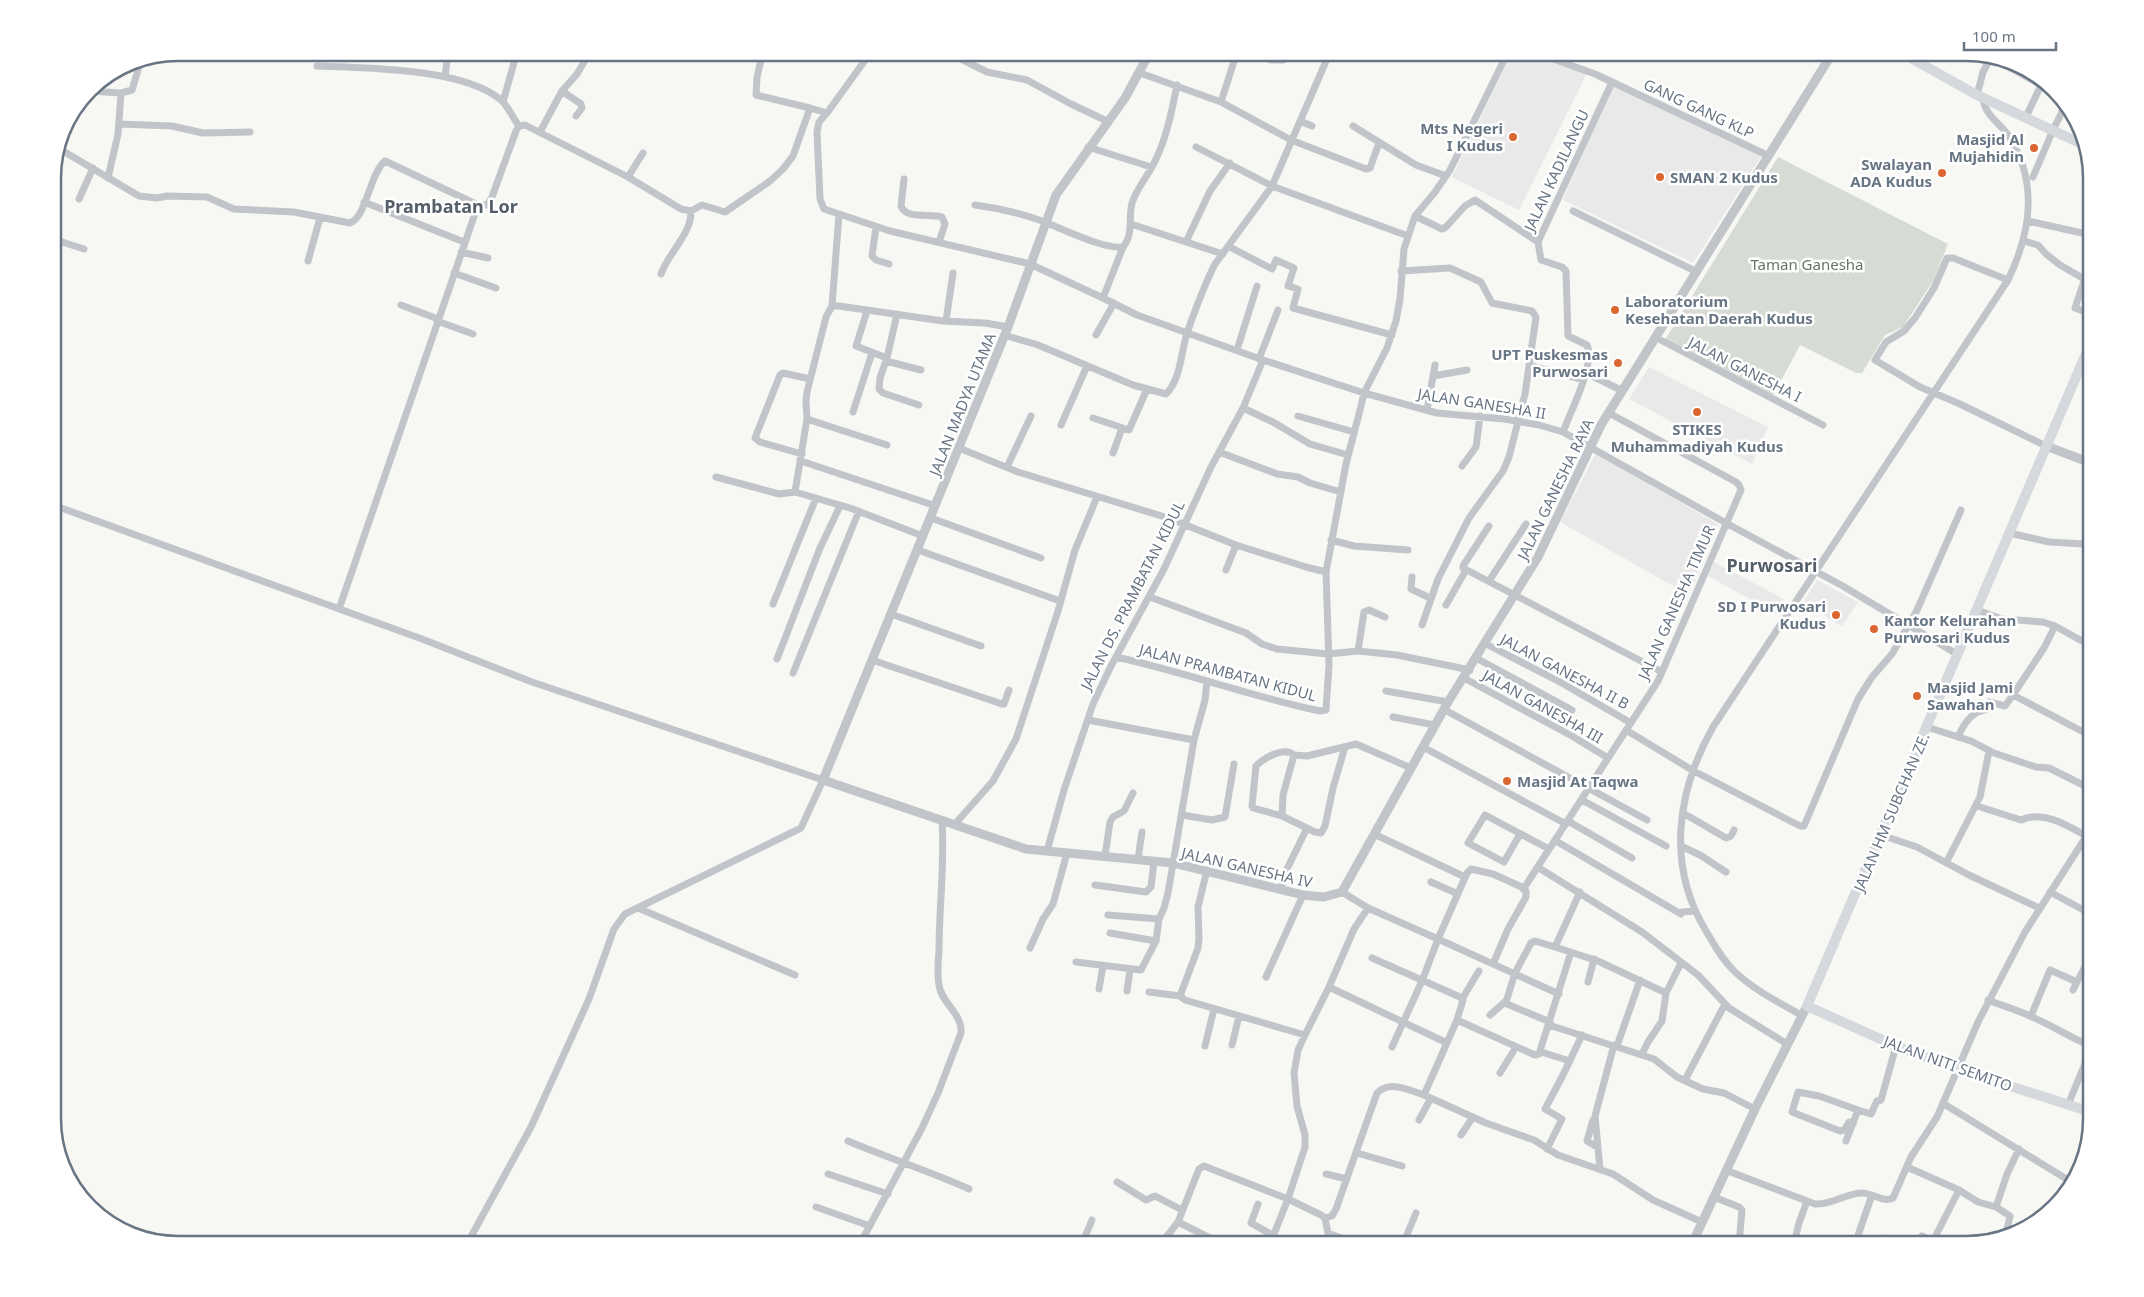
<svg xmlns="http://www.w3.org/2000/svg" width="2144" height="1297" font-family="'Noto Sans',sans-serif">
<rect width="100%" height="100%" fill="#f7f7f4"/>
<path fill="#e8e9e8" d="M 1512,53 L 1532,53 L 1587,73 L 1519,210 L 1452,177 Z
M 1613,84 L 1762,155 L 1693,263 L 1563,200 Z
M 1649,367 L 1768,427 L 1752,464 L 1629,399 Z
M 1596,453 L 1719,525 L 1689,595 L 1560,522 Z
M 1714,562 L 1784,599 L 1777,614 L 1708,576 Z
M 1817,580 L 1858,602 L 1842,626 L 1803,603 Z"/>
<path fill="#d6dcd4" d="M 1778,157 L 1948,244 L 1933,281 L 1903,327 L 1885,335 L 1862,373 L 1856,373 L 1800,345 L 1774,394 L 1771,395 L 1665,340 Z"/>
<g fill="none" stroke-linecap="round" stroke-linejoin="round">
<path stroke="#c1c4c8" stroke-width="7" d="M 763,52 L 757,77 L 756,95 L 810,108
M 947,52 L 987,72 L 1027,80 L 1071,104 L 1109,122
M 1246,52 L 1271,60 L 1283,60
M 1534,52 L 1595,74 L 1769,156
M 168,55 L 202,57
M 1998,61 L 2041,85
M 317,66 C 366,68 463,68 501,100 C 508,106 513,118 519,126
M 1140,73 L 1221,102 L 1291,140 L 1366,169 L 1370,168 L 1379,143
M 445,77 L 448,52
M 89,91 L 121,93 L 118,134 L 108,178
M 562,91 L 581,104 L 582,108 L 576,116
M 121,93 L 132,90 L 138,70 L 139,60
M 1977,95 L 1983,72 L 1990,59
M 503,102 L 517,52
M 1221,102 L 1237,52
M 827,113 L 871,52
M 2026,117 L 2042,83
M 1300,121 L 1312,126
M 119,124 L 172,126 L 203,133 L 250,132
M 1353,126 L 1416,165 L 1446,176
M 540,132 L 562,91 L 577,74 L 590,52
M 1088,147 L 1151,167
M 1196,147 L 1272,186 L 1408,236
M 58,148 L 139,196 L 157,198 L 167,196 L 207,197 L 234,209 L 294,212 L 350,223 C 367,216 369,175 385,161 L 478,205 L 487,205 L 492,197 L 516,131 L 519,126 L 525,125 L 628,177 L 681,209 L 691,211 L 702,205 L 725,212 L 770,181 L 783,169 L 793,156 L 810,108 L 827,113 L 819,122 L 817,132 L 820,199 L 824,209 L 890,231 L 1030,264 L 1103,298 L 1137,315 L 1263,360 L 1364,393 L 1437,413 L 1504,419 L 1539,425 L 1563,432 L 1726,523 L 1841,585 L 1957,654
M 628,177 L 643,153
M 2033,177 L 2053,130 L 2065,106
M 904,179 L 901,206 C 906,220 931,213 942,217 L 945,224 L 939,242
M 79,199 L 93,168
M 364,202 L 464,242
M 975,205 C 998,208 1020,213 1042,221 C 1063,229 1102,249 1123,247 C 1134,234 1128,219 1132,203 C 1137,187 1149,175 1156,159 C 1167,136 1172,110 1177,85
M 1573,211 L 1695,271
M 1415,216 L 1442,229 L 1446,227 L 1465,206 L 1475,200 L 1538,242 L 1612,82
M 2028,221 L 2091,235
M 1131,224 L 1223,254
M 876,227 L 872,256 L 876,260 L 889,264
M 53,239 L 84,249
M 2024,241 L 2038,245 L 2046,254 L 2060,265 L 2086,280
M 1186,242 L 1210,191 L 1230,163
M 1538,242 L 1541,260 L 1562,267 L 1566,271 L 1568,336 L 1587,345 C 1596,362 1570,413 1563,432
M 1228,246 L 1272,269 L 1276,260 L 1294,268 L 1288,286 L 1298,289 L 1293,308 L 1392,335
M 461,252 L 488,258
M 308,261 L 320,218
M 1401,271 L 1450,268 L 1481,282 L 1492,303 L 1532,311 L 1536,317 L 1525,394 L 1509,457 L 1503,471 L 1469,518 L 1438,579 L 1422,625
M 454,273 L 496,288
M 661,274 C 669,252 692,233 691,211
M 2008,280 L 1953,258 L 1947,258 L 1934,288 L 1915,318 L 1904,331 L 1886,342 L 1875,360 L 1920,387 L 1960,404 L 2046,446
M 2091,281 L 2084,281 L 2075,308 L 2091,314
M 1103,298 L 1123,247
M 401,305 L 438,319
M 832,306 L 839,214
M 867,311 L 856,346 L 887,358
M 897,314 L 887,358 L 880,378 L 879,389 L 883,393 L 919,405
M 437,321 L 473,334
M 946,321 L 953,273
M 1004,335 L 1038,345 L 1133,385 L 1166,394 C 1181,379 1181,352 1187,333 C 1195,310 1204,286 1215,264 L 1272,186 L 1330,52
M 1096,335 L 1114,303
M 1655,337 L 1823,425
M 1237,350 L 1257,286
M 1259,359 L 1278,310
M 886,361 L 921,370
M 1529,365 L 1583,380
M 1586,373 L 1623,391
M 1433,376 L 1467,370
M 1243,408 L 1273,422 L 1310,444 L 1348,455
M 1427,410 L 1435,365
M 853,412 L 872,353
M 1298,416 L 1354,432
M 1093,418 L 1129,430 L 1147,389
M 807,419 L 887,445
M 1061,425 L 1087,366
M 959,448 L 1018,472 L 1168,518 L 1236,545 L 1306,567 L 1326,572
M 1219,452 L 1277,474 L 1298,477 L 1310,483 L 1341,492
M 1113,453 L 1122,428
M 802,454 L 760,442 L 755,438 L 780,375 L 783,373 L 810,379
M 801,461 L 936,506
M 1462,466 L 1476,447 L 1480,416
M 1007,467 L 1031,416
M 716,477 L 779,494 L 795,492 L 850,508 L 923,536
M 795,492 L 807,419 L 806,401 L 807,392 L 826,317 L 832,306 L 839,306 L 943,321 L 985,323 L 1008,327
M 53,505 L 422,639 L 532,682 L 823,780 L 801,828 L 625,914 L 614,929 L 589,999 L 531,1127 L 467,1244
M 931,518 L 1041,558
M 1489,526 L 1463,566 L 1463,568 L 1662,672
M 2009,533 L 2049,542 L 2084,544
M 1331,540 L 1354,546 L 1408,550
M 918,550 L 1060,601
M 1226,570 L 1236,545
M 1412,577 L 1411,589 L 1430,598
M 1489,581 L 1526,524
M 1150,597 L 1246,633 L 1262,644 L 1277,649 L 1328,654 L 1358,651 L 1397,655 L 1470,670
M 773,604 L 816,498
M 1446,605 L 1466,570
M 339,609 L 478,205
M 1977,610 L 2002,619 L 2043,622 L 2055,626 L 2091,646
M 891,614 L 981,646
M 2055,626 L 2044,648 L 2013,695 L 2091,736
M 1486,644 L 1560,682 L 1631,723
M 1358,651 L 1364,612 L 1369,610 L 1385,617
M 1116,657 C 1185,672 1252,697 1320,711 L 1326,710 L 1329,665 L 1326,572 L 1346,464 L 1360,410 L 1364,393 L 1387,348 L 1396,321 L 1400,299 L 1404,249 L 1415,216 L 1435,192 L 1450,170 L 1508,52
M 1476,658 L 1572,710
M 777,659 L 820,548 L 840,506
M 872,660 L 1002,704 L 1004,704 L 1009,690
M 793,673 L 859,511
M 1464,678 L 1572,736 L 1608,758
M 1386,691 L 1448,702
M 1445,710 L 1647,820
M 1393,717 L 1435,725
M 1088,720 L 1194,740
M 1927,727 L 1971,741 L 1994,753 L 2036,767 L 2049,768 L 2091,789
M 1626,730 L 1692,770 L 1800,826 L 1804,826 L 1858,699 L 1872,677 L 1892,654 L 1917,610 L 1961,510
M 1958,737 C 1963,725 1971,711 1986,710 L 1989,702 L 2005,706 L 2013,695
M 1423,747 L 1566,824
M 1294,755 C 1284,746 1264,758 1256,766 L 1252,806 L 1253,808 L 1282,816 L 1315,832 L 1321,833 L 1325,826 L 1333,788 L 1345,747
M 2082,785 L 2091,772
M 1582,800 L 1666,846
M 1977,806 L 2021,820 C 2043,810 2067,825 2086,836
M 1683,813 L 1726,838 L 1731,836 L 1734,830
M 1182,815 L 1212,820 L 1225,817 L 1234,764
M 1282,816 L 1283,795 L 1294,755 L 1307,756 L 1356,744 L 1411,768
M 1568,821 L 1632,858
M 954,825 L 993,781 L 1016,739 L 1058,611 L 1075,550 L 1097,497
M 1374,834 L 1465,877
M 1520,834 L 1504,862 L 1468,843 L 1485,815 C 1506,826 1528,838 1549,849
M 1881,835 L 1917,847 L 1969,875 L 2039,908
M 1556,841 L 1681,914 L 1682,912 L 1695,911
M 1681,846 L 1700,855 L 1726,872
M 1047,851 L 1064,790 L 1093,704 L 1111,666 L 1164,569 L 1211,467 L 1243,408 L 1263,360
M 1105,856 L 1110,822 L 1113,817 L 1124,811 L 1133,793
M 1138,859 L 1142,832
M 1946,863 L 1980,797 L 1989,751
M 1539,868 L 1642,932 L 1698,975 L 1729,1008 L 1787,1044
M 1207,870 L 1198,907 L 1199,939 L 1198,948 L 1180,996 L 1185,1000 L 1305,1035 L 1329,987 L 1354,929 L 1368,908
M 1431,882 L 1458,894
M 1095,885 L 1146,892 L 1151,887 L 1154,861
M 1281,888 L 1287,869 L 1307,828
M 1342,892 L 1368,908 L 1438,939 L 1467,873 L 1471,869 L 1493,874 L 1524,888 L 1658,681 L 1741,490 L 1739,485 L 1736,482 L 1609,413
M 1580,892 L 1555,947 L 1598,961 L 1666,993
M 2050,892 L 2091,914
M 638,908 L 795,975
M 1108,915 L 1159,919
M 1110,933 L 1156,941
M 1030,948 L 1043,919 L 1053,904 L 1067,853
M 1372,958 L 1460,997 L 1463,1000 L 1457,1020 L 1424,1095 L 1486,1123 L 1534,1140 L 1558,1155 L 1613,1174 L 1653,1200 L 1702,1222
M 1076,962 L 1141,970 L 1156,941 L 1159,919 L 1164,908 L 1168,893 L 1194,740 L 1205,700 L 1207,681
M 1493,964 L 1508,929 L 1526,897 L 1526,891 L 1523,889
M 1266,977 L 1303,895
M 1588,982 L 1594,959
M 1329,987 L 1447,1043
M 1099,989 L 1103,966
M 2073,990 L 2077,982
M 1127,991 L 1130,970
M 1149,992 L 1180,996
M 1462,999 L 1479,971
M 1988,1000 C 2003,1006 2018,1010 2032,1017 C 2053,1026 2071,1038 2091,1046
M 1490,1015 L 1506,1001
M 1801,1015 C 1778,1002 1754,990 1734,971 C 1721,958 1715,946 1706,931 C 1666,865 1677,791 1713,727 L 2008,280 C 2031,232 2039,182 2008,135 C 1999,122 1984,115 1983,97
M 2031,1016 L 2050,970 L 2077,982 L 2091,955
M 1457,1020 L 1535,1055 L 1539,1054 L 1571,952
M 1550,1022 L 1507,1004 L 1506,1002 L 1515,973 L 1531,943 L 1535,941 L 1555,947
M 1549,1025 L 1654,1059 L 1677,1077 L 1703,1089 L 1724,1093 L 1755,1109
M 1232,1045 L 1239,1016
M 1205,1046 L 1214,1009
M 1617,1046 L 1640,980
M 1392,1047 L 1422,981 L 1438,939 L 1559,994
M 1541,1052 L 1570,1061
M 1642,1054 L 1648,1042 L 1662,1021 L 1666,993 L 1681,963
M 1500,1073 L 1516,1047
M 1685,1080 L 1725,1004
M 1944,1104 L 2073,1183
M 2068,1105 L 2091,1049
M 1858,1110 L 1871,1114 L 1877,1101 L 1881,1100 L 1896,1046
M 1419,1120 L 1431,1098
M 1593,1120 L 1587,1141 L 1597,1147
M 1461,1135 L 1473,1117
M 848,1141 C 888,1158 929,1171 969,1189
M 1846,1141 L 1858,1110 L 1819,1096 L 1798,1092 L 1792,1112 L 1840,1131 L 1844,1130 L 1849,1122 L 1853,1124
M 1547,1149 L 1562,1119 L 1545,1109 L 1563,1075 L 1582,1035
M 1357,1153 L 1402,1166
M 1907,1167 L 1959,1190 L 1933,1241
M 1600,1169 L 1595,1116 L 1614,1045
M 1728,1171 L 1815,1204 C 1832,1205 1846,1193 1862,1193 C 1873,1193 1883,1203 1893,1198 L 1911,1157 L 1937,1117 L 1978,1022 L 2025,932 L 2091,829
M 828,1174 L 888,1194
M 1326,1174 L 1347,1179
M 1117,1182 L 1146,1200 L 1155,1196 L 1182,1210
M 1959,1190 L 1978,1202 L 1996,1207 L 2007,1174 L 2019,1149
M 1714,1197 L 1739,1207 L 1742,1210 L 1739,1244
M 1258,1204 L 1251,1223 L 1274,1236
M 816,1207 L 870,1226
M 1996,1207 L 2010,1216 L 2006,1234
M 1325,1218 L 1332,1216 L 1336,1209 L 1377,1093 C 1391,1080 1408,1090 1424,1095
M 1178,1222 L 1218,1242 L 1219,1244
M 1922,1236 L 1938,1244
M 1883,1238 L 1898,1244
M 798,1240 L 810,1244
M 860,1244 L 922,1128 L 938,1093 L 961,1033 C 963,1014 941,1003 939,985 C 937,974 938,962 939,951 C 939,907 945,864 942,821
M 1082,1244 L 1092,1220
M 1161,1244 L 1178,1222 L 1199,1169 L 1204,1166 L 1288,1199 L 1321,1215 L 1325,1218 L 1328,1233 L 1356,1244
M 1270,1244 L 1288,1199 L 1305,1147 L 1305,1135 L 1297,1106 L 1294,1073 L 1298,1050 L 1305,1035
M 1370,1244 C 1381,1235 1388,1240 1400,1244
M 1403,1244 L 1416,1213
M 1794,1244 L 1799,1223 L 1807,1201
M 1855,1244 L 1872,1195"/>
<path stroke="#c1c4c8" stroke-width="9" d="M 1150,52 L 1125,98 L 1056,195 L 1008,327 L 823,780 L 1026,849 L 1173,863 L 1303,895 L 1324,897 L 1342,892 L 1448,702 L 1538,557 L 1601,425 L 1833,52
M 2046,446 L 2091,463
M 1692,1244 L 1755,1109 L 1807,1006"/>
<path stroke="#d5d8dc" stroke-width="10" d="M 1900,52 L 1975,94 L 2084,145
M 2091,342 L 1807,1006 L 1896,1046 L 1957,1069 L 2091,1112"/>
</g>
<g fill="#dc662f" stroke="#fff" stroke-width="2">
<circle cx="1513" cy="137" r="5"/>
<circle cx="2034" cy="148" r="5"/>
<circle cx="1942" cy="173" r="5"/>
<circle cx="1660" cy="177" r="5"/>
<circle cx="1615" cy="310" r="5"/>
<circle cx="1618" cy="363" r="5"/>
<circle cx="1697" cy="412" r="5"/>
<circle cx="1836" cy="615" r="5"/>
<circle cx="1874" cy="629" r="5"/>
<circle cx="1917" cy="696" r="5"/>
<circle cx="1507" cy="781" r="5"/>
</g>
<g text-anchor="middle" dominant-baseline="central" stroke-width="5" stroke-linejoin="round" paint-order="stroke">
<g font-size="15" fill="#677584" stroke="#fff">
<text transform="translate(1699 108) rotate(25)">GANG GANG KLP</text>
<text transform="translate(1556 170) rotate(-65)">JALAN KADILANGU</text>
<text transform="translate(1745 369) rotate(27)">JALAN GANESHA I</text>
<text transform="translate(1482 403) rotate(9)">JALAN GANESHA II</text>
<text transform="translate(962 404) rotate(-68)">JALAN MADYA UTAMA</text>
<text transform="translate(1555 489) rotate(-64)">JALAN GANESHA RAYA</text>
<text transform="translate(1132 595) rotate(-63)">JALAN DS. PRAMBATAN KIDUL</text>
<text transform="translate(1676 602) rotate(-66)">JALAN GANESHA TIMUR</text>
<text transform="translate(1565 671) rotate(28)">JALAN GANESHA II B</text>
<text transform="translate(1228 672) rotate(15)">JALAN PRAMBATAN KIDUL</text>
<text transform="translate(1543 706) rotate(29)">JALAN GANESHA III</text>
<text transform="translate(1891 812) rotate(-67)">JALAN HM SUBCHAN ZE.</text>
<text transform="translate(1247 867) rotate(13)">JALAN GANESHA IV</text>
<text transform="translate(1948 1063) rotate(20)">JALAN NITI SEMITO</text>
</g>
<g font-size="15" font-weight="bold" fill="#677584" stroke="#fff" text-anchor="end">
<text x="1503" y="128">Mts Negeri<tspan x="1503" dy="17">I Kudus</tspan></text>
<text x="2024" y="139">Masjid Al<tspan x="2024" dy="17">Mujahidin</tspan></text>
<text x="1932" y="164">Swalayan<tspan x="1932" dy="17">ADA Kudus</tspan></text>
<text x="1670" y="177" text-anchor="start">SMAN 2 Kudus</text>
<text x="1625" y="301" text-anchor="start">Laboratorium<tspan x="1625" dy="17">Kesehatan Daerah Kudus</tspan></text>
<text x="1608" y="354">UPT Puskesmas<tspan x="1608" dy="17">Purwosari</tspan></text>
<text x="1697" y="429" text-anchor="middle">STIKES<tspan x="1697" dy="17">Muhammadiyah Kudus</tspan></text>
<text x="1826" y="606">SD I Purwosari<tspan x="1826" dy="17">Kudus</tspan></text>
<text x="1884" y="620" text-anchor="start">Kantor Kelurahan<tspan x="1884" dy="17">Purwosari Kudus</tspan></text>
<text x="1927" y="687" text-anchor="start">Masjid Jami<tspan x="1927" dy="17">Sawahan</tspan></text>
<text x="1517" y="781" text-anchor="start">Masjid At Taqwa</text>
</g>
<g font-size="15" fill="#657762" stroke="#fff">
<text x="1807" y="264">Taman Ganesha</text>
</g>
<g font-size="18" font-weight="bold" fill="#555f6a" stroke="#fff">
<text x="451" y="206">Prambatan Lor</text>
<text x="1772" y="565">Purwosari</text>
</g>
</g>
<path d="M0 0H2144V1297H0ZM178 61H1966A117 117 0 0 1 2083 178V1119A117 117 0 0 1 1966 1236H178A117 117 0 0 1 61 1119V178A117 117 0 0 1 178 61Z" fill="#fff" fill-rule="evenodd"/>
<path fill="none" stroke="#677584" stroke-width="2.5" d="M178 61H1966A117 117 0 0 1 2083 178V1119A117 117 0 0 1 1966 1236H178A117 117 0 0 1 61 1119V178A117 117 0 0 1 178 61Z"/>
<path d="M1964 42v8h92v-8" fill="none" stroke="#677584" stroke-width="2.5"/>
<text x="1972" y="42" font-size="15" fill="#677584" stroke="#ffffff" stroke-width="4" paint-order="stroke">100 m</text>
</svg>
